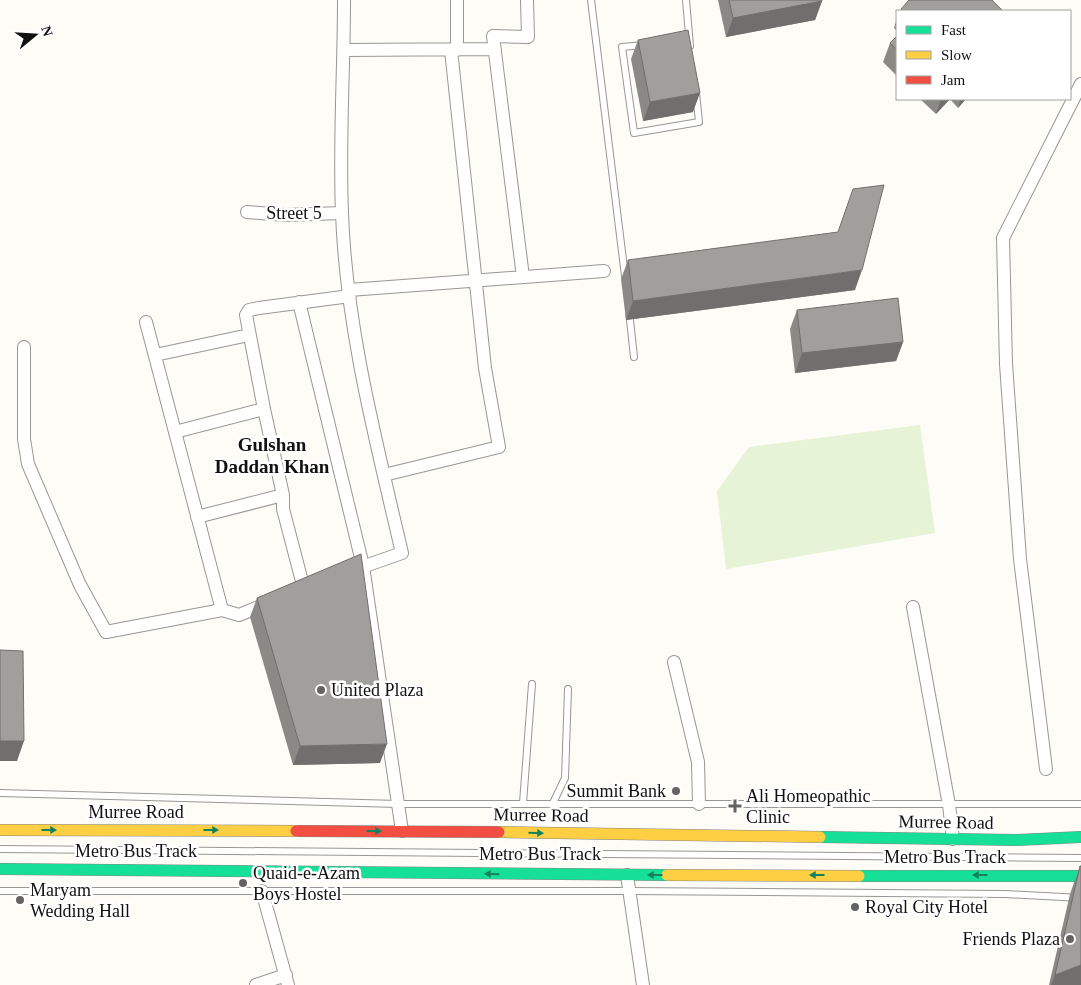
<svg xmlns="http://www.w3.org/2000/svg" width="1081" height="985" font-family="Georgia,serif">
<rect width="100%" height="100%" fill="#fdfcf7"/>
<path fill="#e7f3d7" d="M 920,425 L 935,533 L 726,569 L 717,491 L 749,447 Z"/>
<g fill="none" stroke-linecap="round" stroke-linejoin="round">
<defs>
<path id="lane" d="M 591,0 L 625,276
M 686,0 L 690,46
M 644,45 L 622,47 L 634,133 L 699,122 L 696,93
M 629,311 L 634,357
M 0,793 L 398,804 L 1081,804
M 523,803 L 532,684
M 553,803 L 565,778 L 568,689
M 0,849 L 1081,858
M 0,891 L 630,891 L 1005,894 L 1081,898"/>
<path id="street" d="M 344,0 C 344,71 339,142 342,213 C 346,327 376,441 402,553 L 348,572
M 344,50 L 495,49
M 457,50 L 457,0
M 247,212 L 285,215 L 342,213
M 523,277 L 493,36 L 528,37 L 527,0
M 349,290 L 604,271
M 299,302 L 363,566 L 402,831
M 146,322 L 222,610 L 239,615 L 266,604
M 24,347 L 24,439 L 28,464 L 80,585 L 106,632 L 222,610
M 155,355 L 249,335
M 175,432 L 264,409
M 384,475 L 499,447 L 485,368 L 451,50
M 197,517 L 283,495
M 304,589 L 283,509 L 283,495 L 264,409 L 246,315 L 249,310 L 259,308 L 350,296
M 913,607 L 949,805 L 953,839
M 674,662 L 698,762 L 699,804
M 1046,769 L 1020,559 L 1006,364 L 1003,238 L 1081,84
M 627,875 L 643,985
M 262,891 L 288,985
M 256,985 L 286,975"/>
<path id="fast" d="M 820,837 L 1017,840 L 1081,837
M 0,869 L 667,875
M 859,876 L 1081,876"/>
<path id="slow" d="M 0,830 L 296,831
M 499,832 L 820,837
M 667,875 L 859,876"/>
<path id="jam" d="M 296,831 L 499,832"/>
</defs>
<use href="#lane" stroke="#979795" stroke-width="8"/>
<use href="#street" stroke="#979795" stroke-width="14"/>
<use href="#fast" stroke="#858482" stroke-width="12"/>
<use href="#slow" stroke="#858482" stroke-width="12"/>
<use href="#jam" stroke="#858482" stroke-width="12"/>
<use href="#lane" stroke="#fffffe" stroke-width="6"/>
<use href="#street" stroke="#fffffe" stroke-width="12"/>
<use href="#fast" stroke="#16e098" stroke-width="11"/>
<use href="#slow" stroke="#ffcf43" stroke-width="11"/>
<use href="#jam" stroke="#f24e42" stroke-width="11"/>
</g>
<path fill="#8a8986" d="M 718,0 L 822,0 L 822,1 L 815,20 L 726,37 Z
M 897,18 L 897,31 L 894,28 Z
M 897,36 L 897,76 L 883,62 L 890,43 Z
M 638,40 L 693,112 L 643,121 L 631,59 Z
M 920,99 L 966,99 L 958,108 L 950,99 L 936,114 Z
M 628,260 L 855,290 L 626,320 L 621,279 Z
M 797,310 L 903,342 L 896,361 L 795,373 L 790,329 Z
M 257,598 L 380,763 L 293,765 L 250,617 Z
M 1080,866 L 1081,985 L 1049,985 L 1070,894 Z"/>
<path fill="#716f6d" d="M 822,1 L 815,20 L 726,37 L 733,18 Z
M 700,93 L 693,112 L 643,121 L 650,102 Z
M 941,99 L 950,99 L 936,114 Z
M 961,99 L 966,99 L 958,108 Z
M 862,270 L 855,290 L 626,320 L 633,301 Z
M 903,342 L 896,361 L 795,373 L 802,353 Z
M 0,741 L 24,741 L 17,761 L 0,761 Z
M 387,744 L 380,763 L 293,765 L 300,746 Z
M 1081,965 L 1081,985 L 1051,985 L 1055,975 Z"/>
<path fill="#a19f9c" stroke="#716f6d" d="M 729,0 L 822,0 L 822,1 L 733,18 Z
M 909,0 L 992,0 L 1003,11 L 904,11 L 901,9 Z
M 688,30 L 700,93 L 650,102 L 638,40 Z
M 897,36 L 897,50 L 890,43 Z
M 884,185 L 862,270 L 633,301 L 628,260 L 838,232 L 853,189 Z
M 898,298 L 903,342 L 802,353 L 797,310 Z
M 361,554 L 387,744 L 300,746 L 257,598 Z
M 0,650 L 23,651 L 24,741 L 0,741 Z
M 1080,866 L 1081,866 L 1081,965 L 1055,975 Z"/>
<defs><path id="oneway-solid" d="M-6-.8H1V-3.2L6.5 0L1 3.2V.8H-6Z" transform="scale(1.25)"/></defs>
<g fill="#14835b">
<use href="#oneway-solid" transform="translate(49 830)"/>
<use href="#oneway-solid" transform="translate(211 830)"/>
<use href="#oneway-solid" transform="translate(374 831)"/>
<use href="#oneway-solid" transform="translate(536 833) rotate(1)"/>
<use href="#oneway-solid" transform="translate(492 874) rotate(-179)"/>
<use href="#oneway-solid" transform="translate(655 875) rotate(180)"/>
<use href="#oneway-solid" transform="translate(817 875) rotate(180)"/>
<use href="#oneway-solid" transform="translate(980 875) rotate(180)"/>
</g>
<g fill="#646362" stroke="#fff" stroke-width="2">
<circle cx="321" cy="690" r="5"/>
<circle cx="676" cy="791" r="5"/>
<path d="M732.5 798.5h5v5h5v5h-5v5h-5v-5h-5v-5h5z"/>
<circle cx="243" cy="883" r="5"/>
<circle cx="20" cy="900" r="5"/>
<circle cx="855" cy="907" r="5"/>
<circle cx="1070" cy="939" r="5"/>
</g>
<g text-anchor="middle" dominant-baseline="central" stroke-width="5" stroke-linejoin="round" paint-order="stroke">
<g font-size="18" fill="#111" stroke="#fff">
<text x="294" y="213">Street 5</text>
<text x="136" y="812">Murree Road</text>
<text transform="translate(541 815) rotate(1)">Murree Road</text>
<text transform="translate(946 822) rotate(1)">Murree Road</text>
<text x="136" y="851">Metro Bus Track</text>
<text x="540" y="854">Metro Bus Track</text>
<text x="945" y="857">Metro Bus Track</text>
</g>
<g font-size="18" fill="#111" stroke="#fff" text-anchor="start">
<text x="331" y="690">United Plaza</text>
<text x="666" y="791" text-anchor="end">Summit Bank</text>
<text x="746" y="796">Ali Homeopathic<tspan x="746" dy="21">Clinic</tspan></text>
<text x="253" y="873">Quaid-e-Azam<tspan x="253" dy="21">Boys Hostel</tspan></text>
<text x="30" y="890">Maryam<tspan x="30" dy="21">Wedding Hall</tspan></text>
<text x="865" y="907">Royal City Hotel</text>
<text x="1060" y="939" text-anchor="end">Friends Plaza</text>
</g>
<g font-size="19" font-weight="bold" fill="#111" stroke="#fff">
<text x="272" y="444">Gulshan<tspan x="272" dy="22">Daddan Khan</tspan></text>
</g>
</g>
<rect x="896" y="10" width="175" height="90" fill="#ffffff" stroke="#a0a0a0"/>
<rect x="906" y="26" width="25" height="8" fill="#16e098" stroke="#a0a0a0"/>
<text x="941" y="35" font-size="15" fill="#111111">Fast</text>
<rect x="906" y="51" width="25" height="8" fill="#ffcf43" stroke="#a0a0a0"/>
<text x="941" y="60" font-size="15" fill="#111111">Slow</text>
<rect x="906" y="76" width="25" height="8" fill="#f24e42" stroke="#a0a0a0"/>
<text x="941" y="85" font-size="15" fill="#111111">Jam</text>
<g transform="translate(35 35) rotate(72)" stroke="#ffffff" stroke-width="4" paint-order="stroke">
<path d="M0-4L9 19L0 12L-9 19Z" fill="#111111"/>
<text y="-8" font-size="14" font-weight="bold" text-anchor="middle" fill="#111111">N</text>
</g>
</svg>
